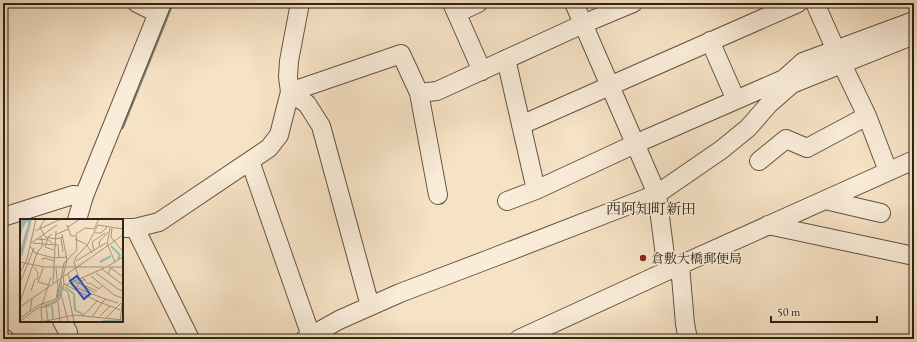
<svg xmlns="http://www.w3.org/2000/svg" width="917" height="342" font-family="'EB Garamond','Noto Serif JP',serif">
<rect width="100%" height="100%" fill="#f6e2c5"/>
<filter id="stains"><feTurbulence type="fractalNoise" baseFrequency=".005" numOctaves="4"/><feColorMatrix values="0 0 0 0 .2 0 0 0 0 .09 0 0 0 0 .02 0 0 0 .5 -.17"/></filter>
<radialGradient id="worn" r=".72"><stop offset=".6" stop-color="#630" stop-opacity="0"/><stop offset="1" stop-color="#630" stop-opacity=".3"/></radialGradient>
<g fill="none" stroke-linecap="round" stroke-linejoin="round">
<path stroke="#718076" stroke-width="4" d="M 122,127 L 172,3
M 58,339 L 60,331"/>
<defs>
<path id="minor" d="M 137,3 L 157,13
M 452,3 L 482,71
M 574,3 L 657,194 L 667,271
M 815,3 L 842,64 L 867,116 L 888,171
M 457,13 L 478,3
M 710,41 L 736,100
M 506,59 L 536,190
M 290,92 L 401,54 L 419,93 L 437,91 L 583,24 L 633,3
M 290,92 L 307,104 L 321,126 L 370,306
M 419,93 L 438,195
M 521,125 L 798,3
M 250,161 L 311,336
M 759,161 L 786,139 L 807,148 L 867,116
M 825,200 L 881,213
M 507,201 L 536,190 L 635,144 L 784,79 L 803,62 L 914,21
M 3,217 L 73,195 L 84,196
M 77,220 L 84,196 L 162,3
M 768,225 L 914,256
M 122,228 L 135,228 L 159,222 L 269,148 L 279,135 L 290,92 L 288,77 L 289,61 L 300,3
M 135,228 L 190,339
M 680,265 L 685,324 L 688,339
M 62,321 L 68,332 L 69,339
M 3,338 L 5,339
M 305,339 L 339,320 L 400,293 L 492,258 L 657,194 L 721,150 L 748,128 L 769,104 L 792,84 L 914,35
M 519,339 L 680,265 L 914,160"/>
</defs>
<use href="#minor" stroke="#625342" stroke-width="20"/>
<use href="#minor" stroke="#f9ecd9" stroke-width="18"/>
</g>
<circle fill="#8f2418" stroke="#f9ecd9" stroke-width="1.5" cx="643" cy="258" r="4"/>
<g text-anchor="middle" dominant-baseline="central" stroke-width="3" stroke-linejoin="round" paint-order="stroke">
<g font-size="13" fill="#302317" stroke="#f9ecd9" text-anchor="start">
<text x="651" y="258">倉敷大橋郵便局</text>
</g>
<g font-size="15" fill="#302317" stroke="#f9ecd9">
<text x="651" y="208">西阿知町新田</text>
</g>
</g>
<g transform="translate(20 219)">
<rect width="103" height="103" fill="#f6e2c5"/>
<path d="M 0,0 L 12,0 L 2,38 L 0,32 L 8,5 L 7,2 L 2,11 L 0,24 Z" fill="#9dbeb5"/>
<path fill="none" stroke="#9dbeb5" stroke-width="2" d="M 91,27 L 100,36 L 98,40M 80,43 L 91,37M 45,68 L 54,75 L 55,91 L 64,96M 24,87 L 37,82 L 41,69 L 41,62M 32,87 L 33,99M 83,102 L 99,102"/>
<path fill="none" stroke="#a7967f" stroke-width="1" d="M 25,0 L 20,8 L 25,18 L 36,20 L 43,18M 47,6 L 51,17 L 55,17M 48,8 L 60,0M 92,9 L 91,18 L 103,33 L 103,39M 15,12 L 41,0M 75,14 L 81,14 L 87,8M 32,15 L 28,18 L 25,28 L 34,31M 35,16 L 48,10M 41,19 L 43,33M 17,20 L 29,21 L 33,25M 55,20 L 66,25 L 72,34M 11,24 L 37,6M 13,24 L 35,26M 35,25 L 38,26 L 39,39M 87,26 L 90,9M 10,27 L 15,34 L 34,39 L 47,38M 88,27 L 95,43M 80,28 L 79,23 L 88,13M 74,32 L 72,23 L 85,14M 17,34 L 23,26 L 21,18M 25,39 L 22,40 L 25,39 L 34,42M 56,42 L 86,24M 0,43 L 24,48 L 103,48M 88,47 L 103,38M 14,48 L 18,54 L 17,61M 23,49 L 18,63 L 29,66M 82,50 L 103,66M 0,54 L 7,40 L 16,0M 76,54 L 101,72 L 103,69M 48,55 L 52,67 L 85,80 L 72,98M 88,55 L 91,49 L 103,58M 71,57 L 94,76 L 103,79M 63,59 L 68,65 L 70,64 L 79,70 L 82,67M 59,60 L 54,43 L 56,38 L 68,25 L 78,6 L 103,10M 53,62 L 58,64 L 65,60M 0,64 L 14,29M 33,64 L 36,12M 44,65 L 77,82 L 100,91M 46,66 L 84,49M 66,67 L 77,72M 42,69 L 48,73 L 54,103M 56,69 L 59,64 L 75,74M 11,72 L 15,60M 41,75 L 48,102M 37,79 L 44,44 L 57,31 L 56,15 L 65,9 L 74,10 L 79,0M 85,80 L 98,84M 0,83 L 17,34M 38,83 L 40,103M 0,88 L 103,16M 26,88 L 28,101M 10,93 L 12,80M 63,97 L 78,81M 80,97 L 90,87M 0,99 L 19,86 L 36,80 L 38,69 L 36,49M 86,99 L 101,84M 0,102 L 18,89 L 29,87 L 39,81 L 44,65 L 43,57 L 47,41 L 42,15M 21,103 L 54,96 L 103,101M 22,103 L 21,89 L 31,58M 100,103 L 103,76"/>
<path fill="#1d4ed8" fill-opacity="0.15" stroke="#1d4ed8" stroke-width="2" d="M 57,57 L 70,75 L 64,80 L 50,62 Z"/>
<rect width="103" height="103" fill="none" stroke="#302317" stroke-width="2"/>
</g>
<rect width="917" height="342" fill="none" stroke="#f6e2c5" stroke-width="16"/>
<rect x="4" y="4" width="909" height="334" fill="none" stroke="#302317" stroke-width="2"/>
<rect x="8" y="8" width="901" height="326" fill="none" stroke="#302317"/>
<path d="M771 316v6h106v-6" fill="none" stroke="#302317" stroke-width="2"/>
<text x="777" y="316" font-size="12" fill="#302317" stroke="#f9ecd9" stroke-width="3" paint-order="stroke">50 m</text>
<rect width="100%" height="100%" filter="url(#stains)"/>
<rect width="100%" height="100%" fill="url(#worn)"/>
</svg>
